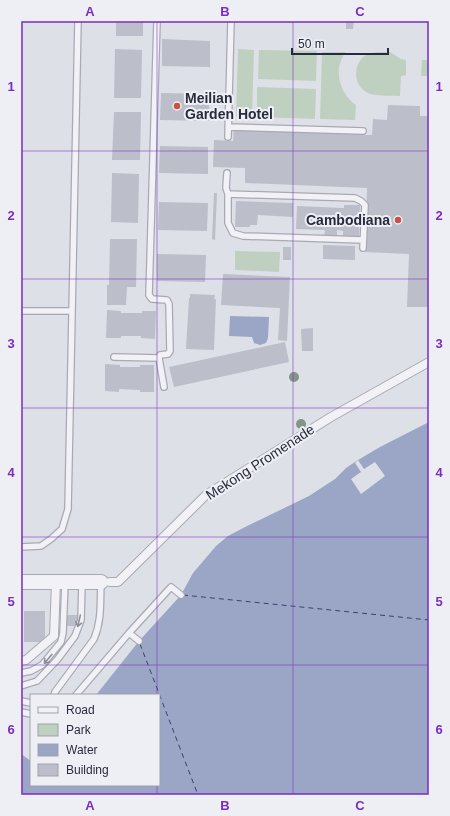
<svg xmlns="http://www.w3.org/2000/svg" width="450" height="816" font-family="Arial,sans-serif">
<rect width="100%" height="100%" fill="#dee0e7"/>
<path fill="#c0d0c0" d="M 238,49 L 254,50 L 252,117 L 236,117 Z
M 259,50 L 317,51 L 316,81 L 258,79 Z
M 322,52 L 346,52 C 332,69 340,94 356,105 L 355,120 L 320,119 Z
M 377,52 L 390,52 L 401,59 L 406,60 L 406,75 L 401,76 L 400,96 C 390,95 377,97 368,93 C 355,87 352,69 362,58 C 366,54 371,53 377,52 Z
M 422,60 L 429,60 L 429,76 L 421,76 Z
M 257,87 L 316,89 L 315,119 L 257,117 Z
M 235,251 L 280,252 L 279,272 L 235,270 Z"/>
<path fill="#9ba6c6" d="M 230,316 L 269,317 L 268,338 L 266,343 L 260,345 L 254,343 L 252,337 L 229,336 Z
M 429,422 L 429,795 L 21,795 L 21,754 L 31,761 L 31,785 L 159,785 L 159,695 L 96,695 L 139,641 L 181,595 L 193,573 L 216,546 L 228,536 L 245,527 L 309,496 L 335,479 L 346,468 L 358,460 L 380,447 Z"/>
<path fill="#dee0e7" d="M 358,460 L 364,469 L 375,462 L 385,476 L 361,494 L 351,479 L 361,472 L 355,463 Z"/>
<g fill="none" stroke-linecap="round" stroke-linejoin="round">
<path stroke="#35426f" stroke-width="1" stroke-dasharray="5 4" stroke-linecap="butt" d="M 183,595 L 429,620
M 140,644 L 198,795"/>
</g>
<path fill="#bcbec9" d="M 116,21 L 143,21 L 143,36 L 116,36 Z
M 346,21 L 354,21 L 353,29 L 346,29 Z
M 162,39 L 210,41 L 210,67 L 162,66 Z
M 115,49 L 142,50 L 141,98 L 114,98 Z
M 161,93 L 209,94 L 209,121 L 160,120 Z
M 388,105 L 420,106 L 420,116 L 429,116 L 429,307 L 407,307 L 409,254 L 365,252 L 367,188 L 245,183 L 245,168 L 213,167 L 214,140 L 233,141 L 234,126 L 362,130 L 362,135 L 372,135 L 373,119 L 387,120 Z
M 114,112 L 141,112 L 140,160 L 112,160 Z
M 160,146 L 208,147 L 208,174 L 159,173 Z
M 112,173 L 139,174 L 138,223 L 111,222 Z
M 214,193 L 217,193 L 215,240 L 212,239 Z
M 236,201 L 293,203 L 293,217 L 258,215 L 257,225 L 250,225 L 250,227 L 235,227 Z
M 159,202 L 208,203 L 207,231 L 158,230 Z
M 344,205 L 360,205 L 359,237 L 343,236 L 343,231 L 337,230 L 337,236 L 324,236 L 325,230 L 296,229 L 297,206 L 344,208 Z
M 110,239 L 137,239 L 136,287 L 127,287 L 126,305 L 107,305 L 107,285 L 109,285 Z
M 323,245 L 355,246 L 355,260 L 323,259 Z
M 283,247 L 291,247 L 291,260 L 283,260 Z
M 157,254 L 206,255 L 205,282 L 157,281 Z
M 223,274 L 290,277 L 287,341 L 278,340 L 280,308 L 221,305 Z
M 190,294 L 215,295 L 214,299 L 216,299 L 214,350 L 186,349 L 189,298 L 190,298 Z
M 107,310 L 121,311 L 121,313 L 142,313 L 142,311 L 156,311 L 155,339 L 141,338 L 141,336 L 121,336 L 121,338 L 106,338 Z
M 313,328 L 313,351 L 302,351 L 301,329 Z
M 285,342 L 289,362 L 174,387 L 169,367 Z
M 105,364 L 120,365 L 120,367 L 140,367 L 140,365 L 154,365 L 154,392 L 140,392 L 140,390 L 119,389 L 119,392 L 105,391 Z
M 24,611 L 45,611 L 45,642 L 24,642 Z
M 66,615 L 79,615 L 79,626 L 66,626 Z"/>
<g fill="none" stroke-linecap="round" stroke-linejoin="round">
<defs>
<path id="service" d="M 157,21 L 149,295 L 152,299 L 167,300 L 169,304 L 170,351 L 168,354 L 160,355 L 159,358 L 164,387
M 228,127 L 363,131
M 228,137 L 231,21
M 227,173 L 226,188 L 228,194 L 355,198 L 361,201 L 365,205 L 363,248
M 228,194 L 228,223 L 233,233 L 243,236 L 363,240
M 21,311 L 72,311
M 114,357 L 159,358
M 21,547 L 41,546 L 51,539 L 62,529 L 68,509 L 78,21
M 129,633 L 171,587 L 181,595
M 21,673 L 31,671 L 42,665 L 61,642 L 63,633 L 65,583
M 21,686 L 37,681 L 57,660 L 75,636 L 81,620 L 82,583
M 54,695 L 55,692 L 94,639 C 102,620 100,603 101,583
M 76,695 L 129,633 L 139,641
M 21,701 L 31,703
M 21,712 L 31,714"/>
<path id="pedestrian" d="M 110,582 L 118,582 L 206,495 L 331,417 L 429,362
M 21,661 L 26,660 L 54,636 L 56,582"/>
<path id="tertiary" d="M 21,582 L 101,582"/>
</defs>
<use href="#service" stroke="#a7aab4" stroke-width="8"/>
<use href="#pedestrian" stroke="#a7aab4" stroke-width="10"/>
<use href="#tertiary" stroke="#a7aab4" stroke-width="16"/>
<use href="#service" stroke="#f1f1f6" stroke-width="5.5"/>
<use href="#pedestrian" stroke="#f1f1f6" stroke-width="8"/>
<use href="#tertiary" stroke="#f1f1f6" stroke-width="14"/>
</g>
<g fill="#829586">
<circle cx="294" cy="377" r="5"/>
<circle cx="301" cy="424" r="5"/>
</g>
<defs><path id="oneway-shaft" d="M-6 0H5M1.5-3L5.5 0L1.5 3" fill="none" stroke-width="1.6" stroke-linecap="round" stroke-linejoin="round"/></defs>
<g stroke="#8c8e9a">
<use href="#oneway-shaft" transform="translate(79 621) rotate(103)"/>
<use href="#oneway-shaft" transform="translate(48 659) rotate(130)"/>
</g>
<path fill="none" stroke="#7b2cbf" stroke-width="1" stroke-opacity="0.55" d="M 157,21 L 157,695M 293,21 L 293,795M 21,151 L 429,151M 21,279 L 429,279M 21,408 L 429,408M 21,537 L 429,537M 21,665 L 429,665M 157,785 L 157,795"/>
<g fill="#c75249" stroke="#eeeff5" stroke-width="1.5">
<circle cx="177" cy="106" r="4"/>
<circle cx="398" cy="220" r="4"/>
</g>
<g text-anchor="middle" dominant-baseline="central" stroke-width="4" stroke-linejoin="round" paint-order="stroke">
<g font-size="14" font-weight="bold" fill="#282b3d" stroke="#eeeff5" text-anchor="start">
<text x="185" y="98">Meilian<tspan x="185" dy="16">Garden Hotel</tspan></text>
<text x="390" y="220" text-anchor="end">Cambodiana</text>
</g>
<g font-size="14" fill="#282b3d" stroke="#eeeff5">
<text transform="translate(260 462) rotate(-33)">Mekong Promenade</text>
</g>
</g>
<rect width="450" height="816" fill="none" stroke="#eeeff5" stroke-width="44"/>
<rect x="30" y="694" width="130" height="92" fill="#eeeff5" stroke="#9fa1ab"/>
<rect x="38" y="707" width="20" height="6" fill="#f1f1f6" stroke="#9fa1ab"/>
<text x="66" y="714" font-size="12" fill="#282b3d">Road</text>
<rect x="38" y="724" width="20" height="12" fill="#c0d0c0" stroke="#9fa1ab"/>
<text x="66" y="734" font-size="12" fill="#282b3d">Park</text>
<rect x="38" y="744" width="20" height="12" fill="#9ba6c6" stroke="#9fa1ab"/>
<text x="66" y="754" font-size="12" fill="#282b3d">Water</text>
<rect x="38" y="764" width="20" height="12" fill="#bcbec9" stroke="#9fa1ab"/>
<text x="66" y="774" font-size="12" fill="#282b3d">Building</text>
<path d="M292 48v6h96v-6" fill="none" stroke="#282b3d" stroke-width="2"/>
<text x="298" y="48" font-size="12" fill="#282b3d" stroke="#eeeff5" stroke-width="3" paint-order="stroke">50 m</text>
<rect x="22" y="22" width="406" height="772" fill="none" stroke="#7b2cbf" stroke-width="1.5"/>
<g font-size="13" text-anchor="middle" font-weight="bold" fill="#7b2cbf">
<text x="90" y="16">A</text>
<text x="225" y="16">B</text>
<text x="360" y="16">C</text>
<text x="11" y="91">1</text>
<text x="439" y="91">1</text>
<text x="11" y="220">2</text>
<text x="439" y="220">2</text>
<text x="11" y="348">3</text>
<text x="439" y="348">3</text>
<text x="11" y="477">4</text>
<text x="439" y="477">4</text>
<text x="11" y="606">5</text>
<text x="439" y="606">5</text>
<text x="11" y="734">6</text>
<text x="439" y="734">6</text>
<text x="90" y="810">A</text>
<text x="225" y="810">B</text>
<text x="360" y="810">C</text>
</g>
</svg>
